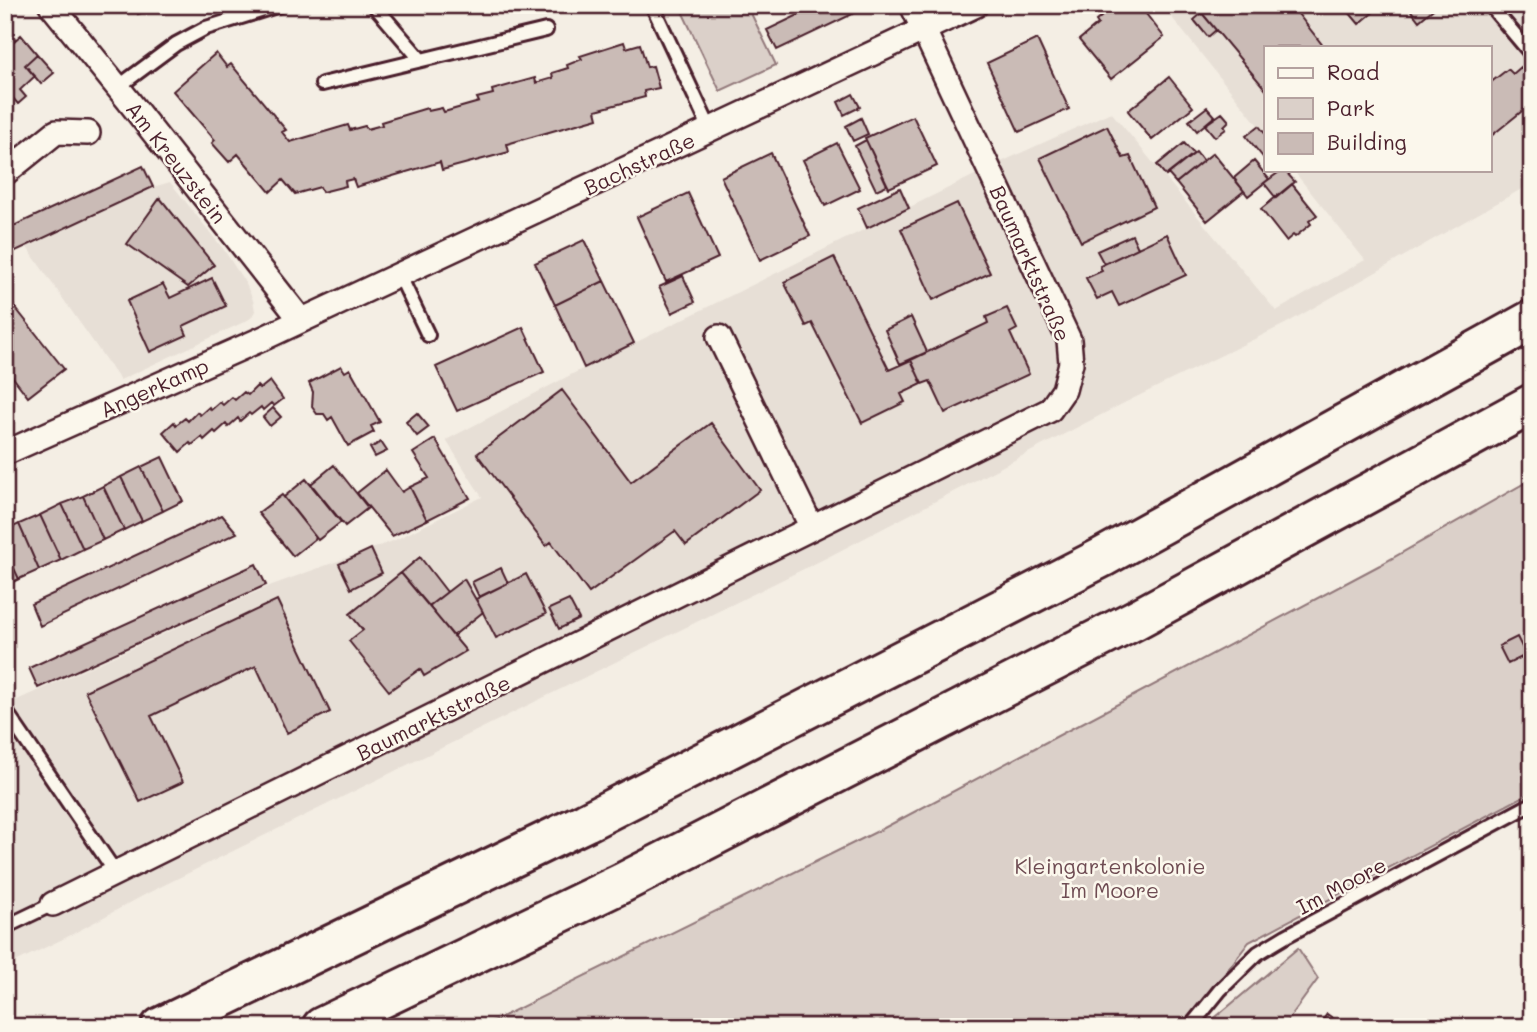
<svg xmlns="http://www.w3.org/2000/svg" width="1537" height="1032" font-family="Mali,sans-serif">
<rect width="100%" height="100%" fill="#f4eee4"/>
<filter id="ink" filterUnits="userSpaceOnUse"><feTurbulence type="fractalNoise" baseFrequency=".0143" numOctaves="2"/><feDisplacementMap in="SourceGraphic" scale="14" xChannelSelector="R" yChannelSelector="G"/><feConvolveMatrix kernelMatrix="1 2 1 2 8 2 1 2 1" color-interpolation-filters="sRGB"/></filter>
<g filter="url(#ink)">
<path fill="#e7dfd6" d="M 1162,5 L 1532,5 L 1532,183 L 1285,324 L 1124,403 L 828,557 L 148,893 L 69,936 L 5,967 L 5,684 L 17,700 L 272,585 L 393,541 L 482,497 L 446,440 L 584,368 L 1001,162 L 1111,112 L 1276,311 L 1365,260 L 1293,170 L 1490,170 L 1490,47 L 1266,47 L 1266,135 Z
M 170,182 L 224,250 L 246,284 L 253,300 L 255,311 L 251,318 L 244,322 L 120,380 L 26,246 L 153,187 Z"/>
<path fill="#dbd0c9" stroke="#92787a" stroke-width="2" d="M 679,5 L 747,5 L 776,65 L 720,91 Z
M 1532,479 L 1532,792 L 1249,942 L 1184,1027 L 481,1027 L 884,828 L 1380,565 Z
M 1298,948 L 1318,979 L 1283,1027 L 1204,1027 Z"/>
<path fill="#cabbb6" stroke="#4a1f2b" stroke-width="2" d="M 136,5 L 168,5 L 138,14 Z
M 819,5 L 859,5 L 861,10 L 777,50 L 767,30 Z
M 1116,5 L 1139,5 L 1164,37 L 1111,79 L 1079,40 L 1098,24 L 1096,21 Z
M 1195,5 L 1291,5 L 1324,47 L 1266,47 L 1266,90 Z
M 1343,5 L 1382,5 L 1359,24 Z
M 1413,5 L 1438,5 L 1419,21 L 1409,8 Z
M 1202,13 L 1216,30 L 1208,37 L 1194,20 Z
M 21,35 L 37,54 L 25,65 L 35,76 L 20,90 L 26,97 L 18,104 L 5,89 L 5,49 Z
M 1037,39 L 1069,109 L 1019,132 L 987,63 Z
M 624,42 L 626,48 L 640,44 L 647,67 L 653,66 L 659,88 L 644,91 L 645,97 L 596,110 L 598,118 L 507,144 L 509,152 L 442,170 L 440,162 L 356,187 L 353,179 L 345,181 L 346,186 L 322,192 L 320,187 L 295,194 L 283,180 L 270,192 L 238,154 L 229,162 L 212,143 L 215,140 L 173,91 L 216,53 L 227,67 L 231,64 L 286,130 L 282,132 L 290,142 L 348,125 L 350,130 L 365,126 L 367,129 L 382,125 L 381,122 L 427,108 L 428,111 L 442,108 L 444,112 L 479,102 L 477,98 L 493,94 L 492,90 L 535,78 L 536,83 L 553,78 L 552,73 L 568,68 L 567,65 L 582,59 L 580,56 Z
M 37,54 L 54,73 L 41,84 L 25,65 Z
M 1521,67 L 1532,80 L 1532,103 L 1490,137 L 1490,83 L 1508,69 L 1513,74 Z
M 1169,77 L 1193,107 L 1152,140 L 1128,111 Z
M 5,89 L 11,96 L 6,102 L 12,109 L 5,114 Z
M 853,94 L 860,107 L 844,115 L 838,102 Z
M 1207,107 L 1215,116 L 1197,131 L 1189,121 Z
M 1222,113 L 1229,121 L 1224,126 L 1226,129 L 1215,137 L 1205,125 Z
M 913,116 L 937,166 L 889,188 L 865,138 Z
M 861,118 L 868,134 L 853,141 L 846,126 Z
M 1107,126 L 1123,158 L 1130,156 L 1154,207 L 1081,242 L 1040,158 Z
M 1259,126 L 1266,135 L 1266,161 L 1246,136 Z
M 866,140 L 887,185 L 876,190 L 855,146 Z
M 837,143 L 860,189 L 825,206 L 803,160 Z
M 1184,143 L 1194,154 L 1166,176 L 1157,165 Z
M 1196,152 L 1203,161 L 1176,183 L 1168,174 Z
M 771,153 L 810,236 L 760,260 L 721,177 Z
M 1213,153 L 1244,191 L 1207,221 L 1176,183 Z
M 1254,161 L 1269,179 L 1248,196 L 1234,178 Z
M 143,166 L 153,187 L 5,256 L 5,230 Z
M 1282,170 L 1284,170 L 1295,182 L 1276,198 L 1264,183 Z
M 1292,184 L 1317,215 L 1309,221 L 1311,224 L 1295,237 L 1293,235 L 1286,241 L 1261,209 Z
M 900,188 L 909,208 L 867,228 L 858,208 Z
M 688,193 L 718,258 L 666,282 L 637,217 Z
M 160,198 L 214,265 L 188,287 L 127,244 Z
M 957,203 L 990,273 L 933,300 L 901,229 Z
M 1167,234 L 1186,275 L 1119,306 L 1112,292 L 1097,299 L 1086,278 L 1102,271 L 1100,266 Z
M 1132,235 L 1138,248 L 1104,264 L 1097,251 Z
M 584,240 L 604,281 L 555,305 L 535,263 Z
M 834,257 L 889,370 L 911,360 L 922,384 L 901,394 L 905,402 L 862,423 L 812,323 L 806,326 L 784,282 Z
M 683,276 L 695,302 L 672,313 L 659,287 Z
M 212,278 L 226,306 L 183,326 L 187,335 L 150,352 L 127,301 L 163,284 L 170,298 Z
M 604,281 L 634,343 L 584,368 L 555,305 Z
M 5,296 L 6,296 L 64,369 L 28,397 L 5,367 Z
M 1007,308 L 1017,329 L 1010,333 L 1029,374 L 945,413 L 930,381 L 922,384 L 911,360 L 988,323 L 986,317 Z
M 911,317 L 927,352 L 900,364 L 885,330 Z
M 523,327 L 544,372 L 457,411 L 436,367 Z
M 341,366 L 345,372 L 350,369 L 380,422 L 371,426 L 374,432 L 348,446 L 332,417 L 328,420 L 324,414 L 317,414 L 312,407 L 313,392 L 309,383 Z
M 270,381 L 283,399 L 274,406 L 271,403 L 263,410 L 261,407 L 251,415 L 249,413 L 240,421 L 238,418 L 228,427 L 226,424 L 216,433 L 214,431 L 204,440 L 202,437 L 192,445 L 190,443 L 180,452 L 163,432 L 174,422 L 176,425 L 185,418 L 188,421 L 197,412 L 200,415 L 209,407 L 211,410 L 220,402 L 223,405 L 232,397 L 235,400 L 244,392 L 248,395 L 257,386 L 260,389 Z
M 562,390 L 631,482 L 711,423 L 760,490 L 686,545 L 675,531 L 589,593 L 551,542 L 546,546 L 477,454 Z
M 273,408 L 281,417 L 270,426 L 263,417 Z
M 417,413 L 429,427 L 417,436 L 406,422 Z
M 435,439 L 470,498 L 427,520 L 410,487 L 429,478 L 413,453 Z
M 381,442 L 387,451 L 375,457 L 370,448 Z
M 162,457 L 183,501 L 163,511 L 141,467 Z
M 334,465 L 368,508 L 345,526 L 311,484 Z
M 141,467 L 163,511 L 142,521 L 121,477 Z
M 386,470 L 402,492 L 410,487 L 427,520 L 392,536 L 357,493 Z
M 121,477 L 142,521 L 124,530 L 103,486 Z
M 306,479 L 341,522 L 318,540 L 284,497 Z
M 103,486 L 124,530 L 103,540 L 83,496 Z
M 282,495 L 316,538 L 293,556 L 258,513 Z
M 83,496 L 103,540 L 83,549 L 62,504 Z
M 62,504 L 83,549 L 61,560 L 40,515 Z
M 40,515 L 61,560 L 39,570 L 19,524 Z
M 222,515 L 237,533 L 40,626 L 31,604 Z
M 19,524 L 39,570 L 19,579 L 5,549 L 5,531 Z
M 5,549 L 19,579 L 5,586 Z
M 371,549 L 382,573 L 351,589 L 339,564 Z
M 420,557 L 447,592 L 429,606 L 401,573 Z
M 256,564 L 266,585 L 38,688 L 29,668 Z
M 501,568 L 508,583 L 479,597 L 472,582 Z
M 401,573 L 466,651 L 424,676 L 420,669 L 389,691 L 349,641 L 363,630 L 350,614 Z
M 526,574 L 546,614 L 496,638 L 476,599 Z
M 464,579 L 483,612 L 453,636 L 429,606 Z
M 277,600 L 330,712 L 287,733 L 256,666 L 151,716 L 183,782 L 140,802 L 85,691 Z
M 569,600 L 579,619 L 559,629 L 549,609 Z
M 1517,637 L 1526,655 L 1508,664 L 1499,646 Z
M 1327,1014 L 1345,1027 L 1318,1027 Z"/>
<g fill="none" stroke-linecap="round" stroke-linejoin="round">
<defs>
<path id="service" d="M 374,5 L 421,60
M 652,5 L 710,129
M 1490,5 L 1532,55
M 322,84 L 546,30
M 118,87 L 176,44 L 206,28 L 280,5
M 399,274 L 428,335
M 5,710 L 116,873
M 5,927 L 53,904
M 1190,1027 L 1220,990 L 1258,953 L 1286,936 L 1532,804"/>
<path id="minor" d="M 51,5 L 128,100 L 301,320
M 5,173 L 56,132 L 88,133
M 719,337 L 812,528
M 5,453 L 264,338 L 976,5
M 53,904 L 1050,410 L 1064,390 L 1071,363 L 1069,340 L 912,5"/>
<path id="motorway" d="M 161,1027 L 586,822 L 1103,557 L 1532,320
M 322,1027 L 622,883 L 1135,620 L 1532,404"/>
</defs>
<use href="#service" stroke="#4a1f2b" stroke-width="18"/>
<use href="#minor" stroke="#4a1f2b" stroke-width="28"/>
<use href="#motorway" stroke="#4a1f2b" stroke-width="44"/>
<use href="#service" stroke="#fbf7ec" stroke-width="12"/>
<use href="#minor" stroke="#fbf7ec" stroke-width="23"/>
<use href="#motorway" stroke="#fbf7ec" stroke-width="38"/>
</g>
</g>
<g text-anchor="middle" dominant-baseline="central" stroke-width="5" stroke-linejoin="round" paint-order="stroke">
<g font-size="21" fill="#4a1f2b" stroke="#fbf7ec">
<text transform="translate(177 162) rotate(52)">Am Kreuzstein</text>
<text transform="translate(639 163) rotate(-25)">Bachstraße</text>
<text transform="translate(1031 263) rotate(66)">Baumarktstraße</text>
<text transform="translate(154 387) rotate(-24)">Angerkamp</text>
<text transform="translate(433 717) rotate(-26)">Baumarktstraße</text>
<text transform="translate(1341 885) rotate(-28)">Im Moore</text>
</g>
<g font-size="21" fill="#6e4b52" stroke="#fbf7ec">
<text x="1110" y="865">Kleingartenkolonie<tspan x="1110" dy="24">Im Moore</tspan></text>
</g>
</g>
<rect width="1537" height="1032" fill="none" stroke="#fbf7ec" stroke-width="28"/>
<rect x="14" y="14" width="1509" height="1004" fill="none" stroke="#4a1f2b" stroke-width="2.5" filter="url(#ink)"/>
<rect x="1264" y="46" width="228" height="126" fill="#fbf7ec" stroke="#b4a19f" stroke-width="2"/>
<rect x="1278" y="68" width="35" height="10" fill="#fbf7ec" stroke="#b4a19f" stroke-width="2"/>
<text x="1327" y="80" font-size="21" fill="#4a1f2b">Road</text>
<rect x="1278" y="98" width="35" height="21" fill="#dbd0c9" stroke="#b4a19f" stroke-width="2"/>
<text x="1327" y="116" font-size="21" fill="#4a1f2b">Park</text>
<rect x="1278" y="133" width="35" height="21" fill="#cabbb6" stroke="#b4a19f" stroke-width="2"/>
<text x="1327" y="150" font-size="21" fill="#4a1f2b">Building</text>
</svg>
